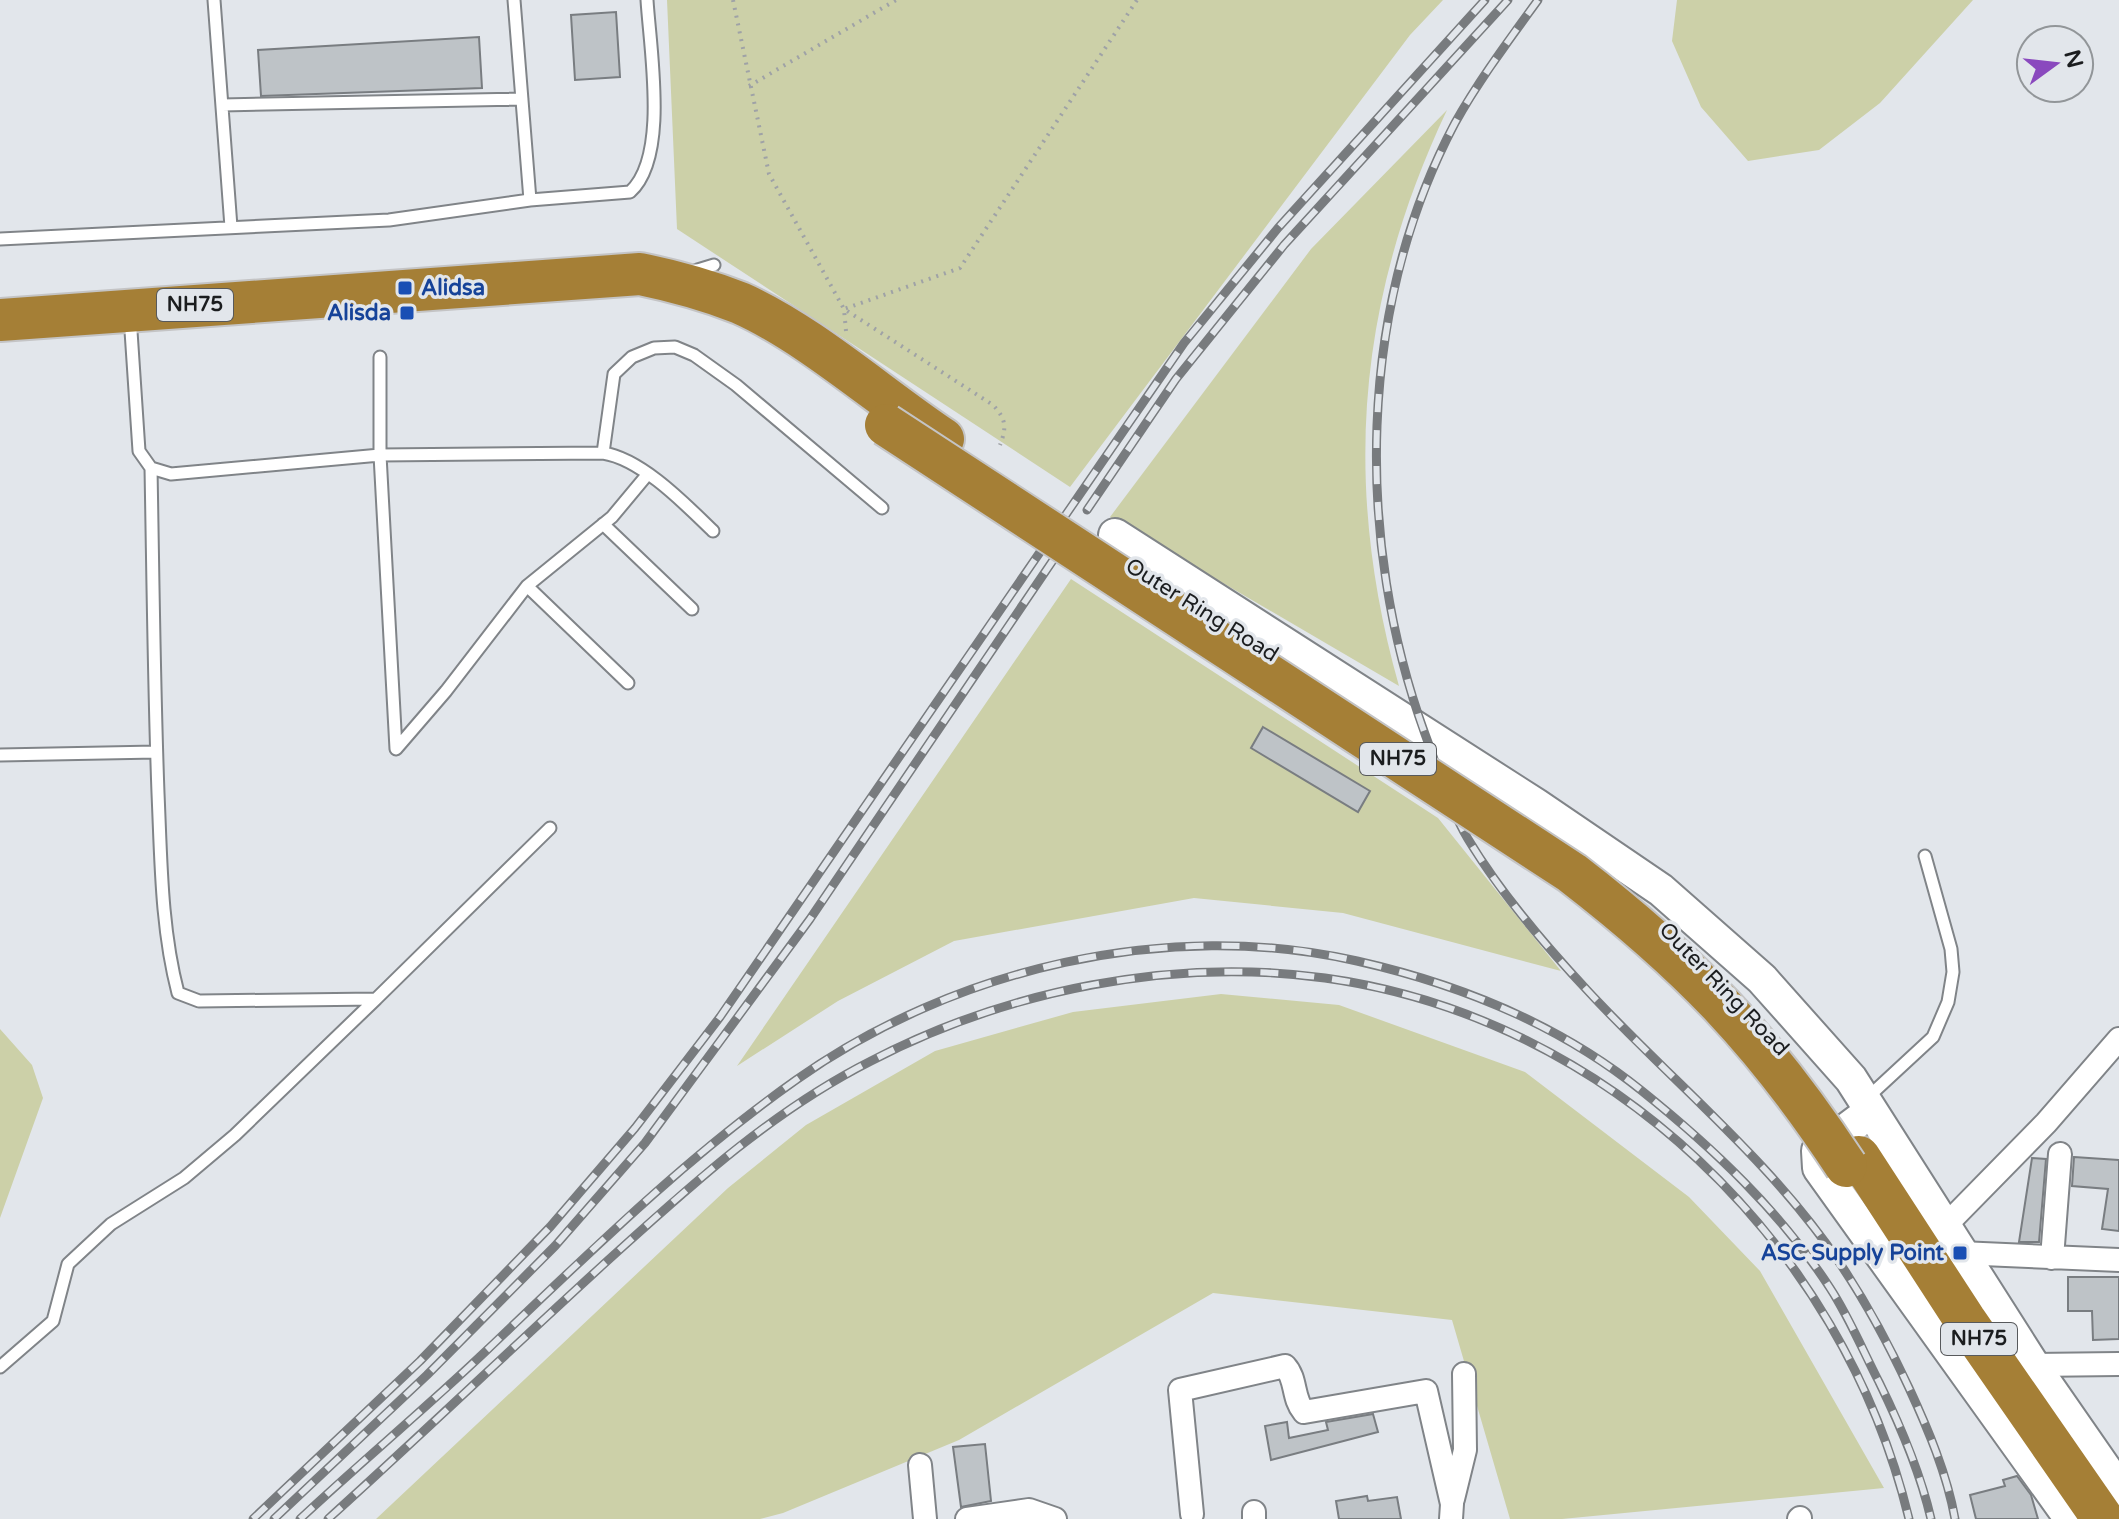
<svg xmlns="http://www.w3.org/2000/svg" width="2119" height="1519" font-family="'Varela Round',sans-serif">
<rect width="100%" height="100%" fill="#e2e6eb"/>
<path fill="#ccd0a8" d="M 667,0 L 1443,0 L 1410,35 L 1070,487 L 677,229 Z
M 1677,0 L 1973,0 L 1880,103 L 1819,150 L 1748,161 L 1701,107 L 1672,41 Z
M 1447,110 C 1357,300 1342,484 1399,686 L 1110,517 L 1311,249 Z
M 1071,579 L 1438,818 L 1561,971 L 1343,913 L 1194,898 L 954,941 L 838,1001 L 737,1066 Z
M 1221,994 L 1339,1005 L 1525,1072 L 1689,1197 L 1760,1271 L 1884,1488 L 1562,1519 L 1510,1519 L 1452,1320 L 1213,1293 L 959,1440 L 783,1513 L 760,1519 L 376,1519 L 728,1188 L 806,1125 L 935,1051 L 1073,1012 Z
M 0,1029 L 32,1065 L 43,1098 L 0,1218 Z"/>
<path fill="#bec3c7" stroke="#797d81" stroke-width="2" d="M 616,12 L 620,77 L 575,80 L 571,15 Z
M 479,37 L 482,88 L 261,96 L 258,50 Z
M 1263,727 L 1370,791 L 1358,812 L 1251,748 Z
M 2074,1157 L 2119,1160 L 2119,1231 L 2102,1229 L 2108,1189 L 2072,1186 Z
M 2032,1158 L 2046,1159 L 2039,1242 L 2019,1242 Z
M 2068,1277 L 2119,1277 L 2119,1339 L 2093,1340 L 2092,1311 L 2068,1311 Z
M 1373,1414 L 1378,1432 L 1271,1460 L 1265,1426 L 1287,1422 L 1289,1438 L 1328,1430 L 1326,1422 Z
M 985,1444 L 991,1501 L 961,1507 L 953,1447 Z
M 2017,1476 L 2031,1495 L 2038,1519 L 1976,1519 L 1970,1495 L 2005,1486 L 2003,1480 Z
M 1367,1496 L 1368,1501 L 1397,1497 L 1401,1519 L 1339,1519 L 1336,1501 Z"/>
<g fill="none" stroke-linecap="round" stroke-linejoin="round">
<defs>
<path id="lane" d="M 214,0 L 231,227
M 514,0 L 530,200
M 222,105 L 522,99
M 0,239 L 389,220 L 530,200 L 630,192 C 669,157 650,50 647,0
M 691,272 L 714,265
M 130,316 L 139,451 L 151,468 L 171,474 L 380,455 L 603,453 C 642,459 686,505 713,531
M 380,357 L 380,455 L 396,749 L 446,691 L 527,586 L 612,517 L 647,475
M 603,453 L 614,374 L 632,357 L 654,348 L 675,347 L 694,355 L 736,385 L 882,508
M 151,468 C 153,577 154,685 158,793 C 161,860 161,928 178,993 L 199,1001 L 376,999 L 550,828
M 603,524 L 692,609
M 527,586 L 628,683
M 0,755 L 156,752
M 1866,1099 L 1933,1037 L 1948,1002 L 1953,972 L 1951,949 L 1925,856
M 0,1367 L 53,1321 L 68,1264 L 111,1224 L 184,1178 L 235,1135 L 376,999"/>
<path id="street" d="M 1945,1226 L 2046,1123 L 2119,1039
M 1960,1253 L 2119,1260
M 2052,1258 L 2060,1154
M 2033,1365 L 2119,1364
M 920,1465 L 925,1519
M 1453,1499 L 1465,1450 L 1464,1374
M 1254,1512 L 1254,1519
M 1192,1514 L 1180,1390 L 1285,1366 C 1297,1379 1292,1398 1304,1412 L 1426,1391 L 1452,1504 L 1451,1519
M 967,1519 L 1029,1510 L 1055,1519
M 1799,1519 L 1800,1518"/>
<path id="secondary" d="M 1115,535 L 1536,805 L 1661,890 L 1762,979 L 1851,1079 L 2033,1365 L 2119,1489
M 1870,1112 L 1818,1151 L 1819,1168 L 2071,1519"/>
<path id="highway" d="M 0,320 L 640,274 C 674,281 707,290 740,303 C 808,333 880,397 943,439
M 1859,1157 L 1965,1320 L 2103,1519"/>
</defs>
<use href="#lane" stroke="#808488" stroke-width="15"/>
<use href="#street" stroke="#808488" stroke-width="26"/>
<use href="#secondary" stroke="#808488" stroke-width="36"/>
<use href="#highway" stroke="#c4c4c5" stroke-width="46"/>
<path stroke="#9fa2a6" stroke-width="4" stroke-dasharray="2 6" stroke-linecap="butt" d="M 733,0 L 769,174 L 844,309 L 993,405 C 1006,419 1007,427 1000,445
M 749,86 L 896,0
M 846,331 L 844,309 L 960,268 L 1137,0"/>
<use href="#lane" stroke="#fff" stroke-width="11"/>
<use href="#street" stroke="#fff" stroke-width="22"/>
<use href="#secondary" stroke="#fff" stroke-width="32"/>
<use href="#highway" stroke="#a57f36" stroke-width="42"/>
<defs>
<path id="rail" d="M 1538,0 C 1509,40 1479,80 1455,123 C 1357,308 1355,541 1425,734 C 1438,769 1449,807 1468,839 C 1500,892 1545,945 1587,990 C 1671,1081 1772,1161 1841,1265 C 1867,1304 1889,1345 1909,1388 C 1928,1429 1947,1474 1955,1519
M 1087,510 L 1176,379 L 1284,245 L 1508,0
M 253,1519 L 420,1361 L 550,1227 L 635,1128 L 720,1017 L 1184,343 L 1278,228 L 1485,0
M 274,1519 L 427,1375 L 555,1246 L 645,1143 L 810,919 L 1064,544
M 300,1519 C 361,1462 426,1408 487,1350 C 586,1256 685,1158 796,1080 C 954,968 1168,918 1357,961 C 1459,984 1560,1025 1642,1091 C 1713,1148 1780,1211 1830,1288 C 1849,1317 1863,1351 1879,1382 C 1900,1425 1920,1471 1931,1519
M 328,1519 C 421,1435 512,1348 605,1263 C 688,1188 770,1112 871,1061 C 1007,990 1172,957 1325,978 C 1608,1017 1843,1244 1909,1519"/>
</defs>
<use href="#rail" stroke="#787b7e" stroke-width="9"/>
<use href="#rail" stroke="#e2e6eb" stroke-width="6" stroke-dasharray="18" stroke-linecap="butt"/>
<defs>
<path id="highway-bridge" d="M 886,425 L 1572,873 C 1690,964 1764,1041 1846,1166"/>
</defs>
<use href="#highway-bridge" stroke="#c4c4c5" stroke-width="46" stroke-linecap="butt"/>
<use href="#highway-bridge" stroke="#a57f36" stroke-width="42"/>
</g>
<g fill="#1a4fb4" stroke="#e2e6eb" stroke-width="3">
<rect x="397" y="280" width="16" height="16" rx="4"/>
<rect x="399" y="305" width="16" height="16" rx="4"/>
<rect x="1952" y="1245" width="16" height="16" rx="4"/>
</g>
<g text-anchor="middle" dominant-baseline="central" stroke-width="7" stroke-linejoin="round" paint-order="stroke">
<g fill="#e2e6eb" stroke="#57595c" stroke-width="2">
<rect x="157" y="289" width="76" height="32" rx="6"/>
<rect x="1360" y="743" width="76" height="32" rx="6"/>
<rect x="1941" y="1323" width="76" height="32" rx="6"/>
</g>
<g font-size="20" font-weight="bold" fill="#1b1d1f">
<text x="195" y="305">NH75</text>
<text x="1398" y="759">NH75</text>
<text x="1979" y="1339">NH75</text>
</g>
<g font-size="22" font-weight="bold" fill="#164399" stroke="#e2e6eb" text-anchor="end">
<text x="421" y="288" text-anchor="start">Alidsa</text>
<text x="391" y="313">Alisda</text>
<text x="1944" y="1253">ASC Supply Point</text>
</g>
<g font-size="22" fill="#1b1d1f" stroke="#e2e6eb">
<text transform="translate(1202 610) rotate(32)">Outer Ring Road</text>
<text transform="translate(1724 989) rotate(46)">Outer Ring Road</text>
</g>
</g>
<g transform="translate(2055 64) rotate(75)"><circle r="38" fill="#e2e6eb" stroke="#929699" stroke-width="2"/>
<path d="M0-6L14 30L0 20L-14 30Z" fill="#8a49be"/>
<text y="-12" font-size="22" font-weight="bold" text-anchor="middle" fill="#1b1d1f">N</text>
</g>
</svg>
